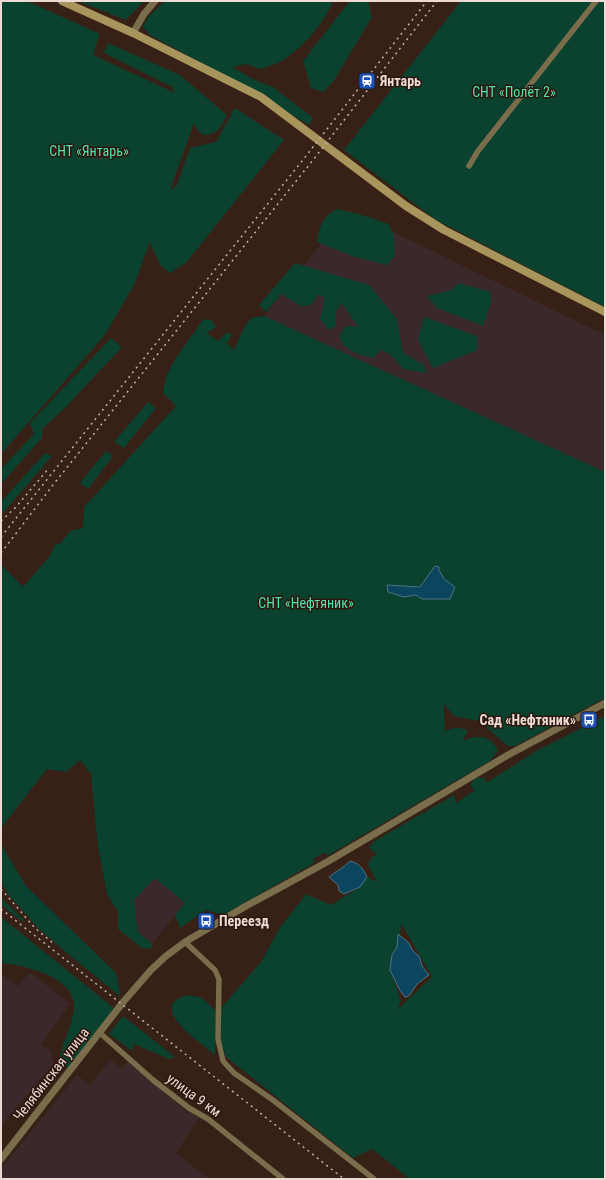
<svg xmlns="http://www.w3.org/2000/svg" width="606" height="1180" font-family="'Roboto Condensed',sans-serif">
<rect width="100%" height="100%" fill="#372016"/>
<path fill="#3b282b" d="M 348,210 L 605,335 L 605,472 L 264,316 Z
M 155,877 L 185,903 L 152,944 L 138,932 L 134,900 Z
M 30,972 L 70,1004 L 41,1044 L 51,1052 L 53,1064 L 1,1126 L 1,974 L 18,986 Z
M 111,1059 L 121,1068 L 128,1062 L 183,1109 L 199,1118 L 176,1153 L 209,1179 L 1,1179 L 1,1169 L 77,1075 L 90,1085 Z"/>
<path fill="#0b422f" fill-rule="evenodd" d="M 1,1 L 27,1 L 100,34 L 93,55 L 175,93 L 172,87 L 104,53 L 108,43 L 180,75 L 227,115 C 221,127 219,134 204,135 L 198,131 L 194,123 L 170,190 L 177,185 L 190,148 L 216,142 L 235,108 L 284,140 L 186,263 L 170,273 L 160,265 L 150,242 L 135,283 L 105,335 L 1,454 Z
M 78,1 L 144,1 L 126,20 Z
M 165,1 L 333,1 C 326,22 298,53 278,63 C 272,65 266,67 260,69 L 246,64 L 232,67 L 255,80 L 273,87 L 313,118 L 309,125 L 236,82 L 150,35 L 143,27 L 147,18 Z
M 368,1 L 372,17 L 333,82 L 323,92 L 311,88 L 303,61 L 349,2 Z
M 461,1 L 605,1 L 605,307 L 436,220 L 344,150 Z
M 337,209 L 359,214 L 389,224 L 394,237 L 395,256 L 387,265 L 352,256 L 317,242 C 320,227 322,216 337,209 Z
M 295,263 L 369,285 L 397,319 L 403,353 L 424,365 L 426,373 L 403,369 L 390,354 L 380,350 L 374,358 C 359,355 346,352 339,337 L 346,326 L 358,327 L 342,303 L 336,311 L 336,326 L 328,330 L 320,319 L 325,298 L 318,294 L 312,304 L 303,307 L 281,294 L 266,312 L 259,305 Z
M 458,283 L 491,292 L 491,303 L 483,326 L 437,308 L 427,296 L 452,290 Z
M 264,316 L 605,472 L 605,698 L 515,746 L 508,746 L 479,721 L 454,716 L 444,704 L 445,732 C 453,726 459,728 468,730 L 463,741 C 477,734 491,735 498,751 L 490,761 L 327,856 L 326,852 L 313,859 L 315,862 L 309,866 L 223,915 L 206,910 L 180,928 L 175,915 L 185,903 L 155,878 L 134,900 L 138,932 L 152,944 L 151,949 L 142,948 L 118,929 L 118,912 L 107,894 L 98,847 L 91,774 L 80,760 L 66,772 L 47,769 L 1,828 L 1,564 L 23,587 L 49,557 L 56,543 L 60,544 L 70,531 L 83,528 L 84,507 L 176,406 L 163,393 C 165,364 189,343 203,319 L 211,320 L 216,327 L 207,333 L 218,341 L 228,332 L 232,335 L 227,343 L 234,350 L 245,326 L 251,318 Z
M 424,317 L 477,336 L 477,350 L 433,368 L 418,340 Z
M 111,338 L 122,347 L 64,409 L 42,429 L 42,438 L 1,484 L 1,469 L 34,434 L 30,423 Z
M 148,402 L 156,408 L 124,448 L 114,442 Z
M 106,451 L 113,456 L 88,489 L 80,483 Z
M 45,453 L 52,456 L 1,515 L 1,502 Z
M 605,716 L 605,1179 L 410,1179 L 372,1149 L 353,1158 L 226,1057 L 221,1042 L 221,1008 L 261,962 L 279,929 L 306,894 L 331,905 L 360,887 L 367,877 L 377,882 L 368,865 L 371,858 L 377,854 L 369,848 L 373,842 L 454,795 L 456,803 L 475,790 L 472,788 L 471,784 L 475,778 L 485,778 L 486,783 L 536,751 ZM 402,924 L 432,977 L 398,1009 L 401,1000 L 390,970 L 392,955 L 397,947 Z
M 1,844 L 26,886 L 116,973 L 121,997 L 68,954 L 38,928 L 8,894 L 1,882 Z
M 1,898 L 24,920 L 23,922 L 1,905 Z
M 1,917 L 115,1009 L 68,1068 L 62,1066 L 59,1060 C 62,1043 75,1020 74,1004 C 72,976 23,965 1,963 Z
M 188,995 L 202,998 L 216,1011 L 215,1055 C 201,1043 144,1006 188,995 Z
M 123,1016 L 175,1057 L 169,1059 L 134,1044 L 132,1051 L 109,1034 Z"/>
<path fill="#0c455e" stroke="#4f7281" d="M 435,566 L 439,567 L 439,570 L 444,579 L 455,587 L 450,599 L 422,599 L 416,595 L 404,597 L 388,592 L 387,585 L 420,587 Z
M 350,861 C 359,863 363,868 367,877 L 360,887 L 344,894 L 339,891 L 338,885 L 329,877 C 336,871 344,868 350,861 Z
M 398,934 L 408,942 L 413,951 L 419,956 L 422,966 L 429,975 L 417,984 L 409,996 L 405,997 L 399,989 L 390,970 L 392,955 L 397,947 Z"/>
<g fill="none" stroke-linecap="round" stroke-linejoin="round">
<path stroke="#796d4b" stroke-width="5.5" d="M 469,166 L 478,151 L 596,1
M 185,942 L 215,970 L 219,979 L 218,1039 L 223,1061 L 234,1073 L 273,1100 L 374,1179
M 100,1033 L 153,1080 L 189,1108 L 208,1119 L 283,1179"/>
<path stroke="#796d4b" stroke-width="7" d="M 133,33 L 144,14 L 155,1
M 1,1159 L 124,1001 L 151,970 L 166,956 L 185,942 L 246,906 L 327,862 L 508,755 L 605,703"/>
<path stroke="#a8955c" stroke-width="8" d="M 62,1 L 133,33 L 261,97 L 406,206 L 444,230 L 605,312"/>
<path stroke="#c4b3ab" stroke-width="1.5" stroke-dasharray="2 4" stroke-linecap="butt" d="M 1,521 L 16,507 L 49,468
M 1,537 L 306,156 L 427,1
M 1,553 L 53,485 L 313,160 L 437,1
M 1,889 L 35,928 L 54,944
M 1,909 L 344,1179"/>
</g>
<defs>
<symbol id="station-square" viewBox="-11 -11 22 22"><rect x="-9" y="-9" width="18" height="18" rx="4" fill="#1a4fb4" stroke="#2d160d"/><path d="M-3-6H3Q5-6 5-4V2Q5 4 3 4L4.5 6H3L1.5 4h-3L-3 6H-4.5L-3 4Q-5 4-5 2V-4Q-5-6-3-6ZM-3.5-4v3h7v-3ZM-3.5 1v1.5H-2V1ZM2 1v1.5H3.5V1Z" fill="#fff"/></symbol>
<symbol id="bus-square" viewBox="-11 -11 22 22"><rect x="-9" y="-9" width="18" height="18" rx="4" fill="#1a4fb4" stroke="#2d160d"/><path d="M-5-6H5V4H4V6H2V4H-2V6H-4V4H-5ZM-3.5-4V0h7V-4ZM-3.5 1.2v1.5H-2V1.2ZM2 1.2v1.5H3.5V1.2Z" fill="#fff"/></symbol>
</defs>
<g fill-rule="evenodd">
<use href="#station-square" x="357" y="71" width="20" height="20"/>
<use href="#bus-square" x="579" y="710" width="20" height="20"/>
<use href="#bus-square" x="196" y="911" width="20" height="20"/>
</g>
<g text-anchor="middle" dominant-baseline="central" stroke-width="3" stroke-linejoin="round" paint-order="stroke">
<g font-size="14" font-weight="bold" fill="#ebdbd4" stroke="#2d160d" text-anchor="start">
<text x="380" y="81">Янтарь</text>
<text x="576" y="720" text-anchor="end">Сад «Нефтяник»</text>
<text x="219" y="921">Переезд</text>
</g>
<g font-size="14" fill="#53e3ae" stroke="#2d160d">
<text x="514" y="92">СНТ «Полёт 2»</text>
<text x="89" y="151">СНТ «Янтарь»</text>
<text x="306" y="603">СНТ «Нефтяник»</text>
</g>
<g font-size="14" fill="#ebdbd4" stroke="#2d160d">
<text transform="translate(51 1074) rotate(-52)">Челябинская улица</text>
<text transform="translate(194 1095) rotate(36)">улица 9 км</text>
</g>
</g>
<rect width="606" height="1180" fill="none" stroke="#ebdbd4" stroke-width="4"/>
</svg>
